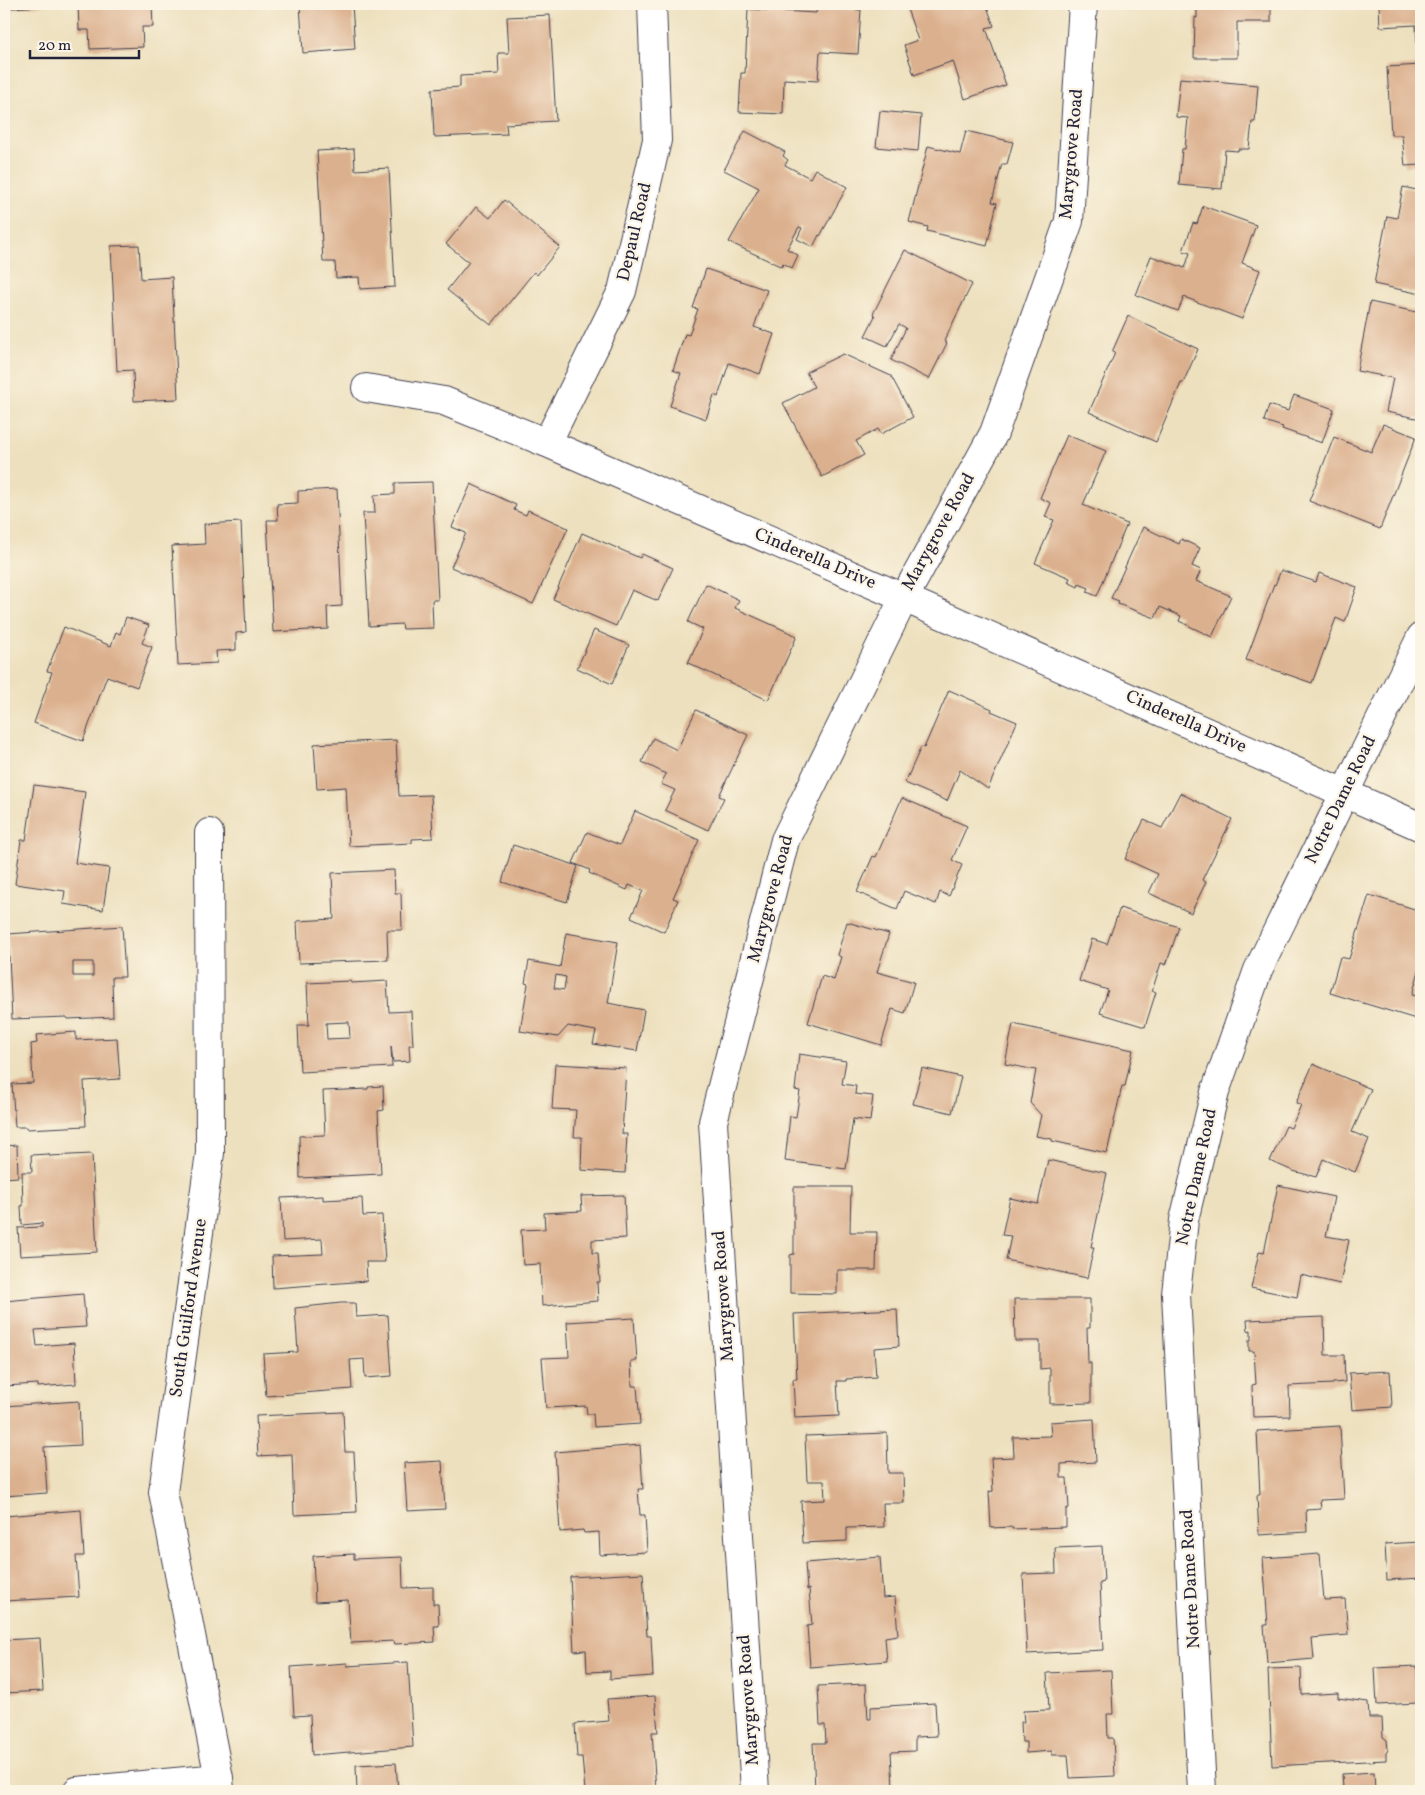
<svg xmlns="http://www.w3.org/2000/svg" width="1425" height="1795" font-family="Vollkorn,serif">
<rect width="100%" height="100%" fill="#fcf5e5"/>
<filter id="ink" filterUnits="userSpaceOnUse"><feTurbulence type="fractalNoise" baseFrequency=".02" numOctaves="2"/><feDisplacementMap in="SourceGraphic" scale="10" xChannelSelector="R" yChannelSelector="G"/><feConvolveMatrix kernelMatrix="1 2 1 2 8 2 1 2 1" color-interpolation-filters="sRGB"/></filter>
<filter id="wash" filterUnits="userSpaceOnUse"><feTurbulence type="fractalNoise" baseFrequency=".0096" numOctaves="4" result="noise"/><feDisplacementMap in="SourceGraphic" scale="20" xChannelSelector="R" yChannelSelector="G"/><feGaussianBlur stdDeviation="1.12" result="paint"/><feColorMatrix in="noise" values="0 0 0 0 0 0 0 0 0 0 0 0 0 0 0 0 0 1.4 0 .05"/><feComposite in="paint" operator="in"/></filter>
<g filter="url(#wash)">
<rect width="100%" height="100%" fill="#ede0be"/>
<g id="blocks">
<path fill="#dbb08e" fill-rule="evenodd" d="M 11,4 L 43,4 L 43,6 L 12,8 Z
M 78,4 L 152,4 L 153,27 L 142,27 L 143,47 L 90,49 L 89,30 L 79,30 Z
M 300,4 L 352,4 L 355,49 L 303,53 Z
M 911,4 L 986,4 L 994,26 L 986,28 L 1006,85 L 965,99 L 953,61 L 914,75 L 904,45 L 918,40 L 906,6 Z
M 1197,4 L 1271,4 L 1271,22 L 1237,22 L 1237,58 L 1194,58 L 1195,17 L 1197,18 Z
M 1379,4 L 1421,4 L 1421,48 L 1417,48 L 1416,25 L 1380,27 Z
M 817,7 L 861,10 L 858,54 L 820,52 L 818,81 L 784,79 L 783,114 L 739,112 L 741,73 L 745,73 L 748,9 L 816,13 Z
M 550,15 L 556,121 L 506,124 L 507,134 L 434,137 L 432,89 L 460,87 L 460,76 L 499,74 L 498,53 L 509,53 L 507,17 Z
M 1421,65 L 1421,165 L 1405,166 L 1402,135 L 1391,135 L 1387,67 Z
M 1180,78 L 1258,85 L 1255,122 L 1252,122 L 1249,149 L 1238,149 L 1238,151 L 1225,150 L 1222,189 L 1179,185 L 1182,149 L 1185,149 L 1188,118 L 1176,117 Z
M 880,111 L 921,115 L 918,151 L 876,147 Z
M 745,131 L 785,152 L 783,156 L 788,160 L 785,165 L 810,178 L 815,169 L 847,187 L 820,236 L 819,235 L 813,247 L 797,239 L 802,228 L 799,227 L 787,249 L 798,255 L 792,268 L 783,263 L 782,267 L 729,242 L 759,188 L 724,170 Z
M 966,131 L 1013,142 L 1007,164 L 1002,164 L 992,202 L 997,203 L 987,246 L 927,231 L 928,227 L 909,222 L 928,146 L 960,154 Z
M 354,149 L 355,170 L 389,168 L 395,287 L 360,289 L 359,277 L 336,278 L 335,262 L 323,262 L 317,151 Z
M 1403,187 L 1421,191 L 1421,294 L 1374,284 L 1387,216 L 1397,218 Z
M 504,200 L 560,247 L 537,275 L 534,272 L 491,325 L 447,290 L 469,262 L 446,244 L 476,207 L 490,218 Z
M 1203,206 L 1256,225 L 1242,263 L 1260,270 L 1242,319 L 1184,297 L 1178,311 L 1136,295 L 1151,256 L 1185,268 L 1190,253 L 1183,251 L 1193,223 L 1197,224 Z
M 139,245 L 141,279 L 172,277 L 178,399 L 134,401 L 133,370 L 117,371 L 111,246 Z
M 905,250 L 972,284 L 944,341 L 947,343 L 929,379 L 891,360 L 906,328 L 899,324 L 887,346 L 865,336 L 875,316 L 873,314 Z
M 706,269 L 767,290 L 754,327 L 774,334 L 760,374 L 729,363 L 718,397 L 714,395 L 706,419 L 670,406 L 681,373 L 673,370 L 685,334 L 689,335 L 698,309 L 693,308 Z
M 1370,302 L 1421,313 L 1421,419 L 1386,412 L 1393,378 L 1357,371 Z
M 1128,316 L 1198,349 L 1183,383 L 1181,383 L 1156,442 L 1089,412 L 1115,353 L 1112,352 Z
M 843,354 L 891,376 L 913,417 L 881,434 L 878,429 L 856,441 L 864,455 L 822,477 L 783,403 L 814,387 L 806,372 Z
M 1294,395 L 1334,409 L 1322,443 L 1282,429 L 1283,427 L 1264,421 L 1269,405 L 1288,411 Z
M 1383,424 L 1416,437 L 1380,529 L 1309,501 L 1334,437 L 1371,452 Z
M 1067,435 L 1106,451 L 1083,505 L 1127,524 L 1097,596 L 1087,592 L 1089,588 L 1079,584 L 1078,587 L 1068,582 L 1070,578 L 1035,563 L 1054,520 L 1045,517 L 1051,503 L 1040,498 Z
M 432,482 L 438,600 L 432,600 L 433,628 L 403,629 L 402,624 L 369,626 L 363,513 L 375,513 L 374,495 L 395,494 L 395,483 Z
M 471,484 L 516,505 L 514,510 L 526,515 L 528,510 L 568,528 L 533,604 L 451,567 L 466,533 L 452,527 Z
M 337,489 L 342,606 L 327,607 L 328,629 L 273,632 L 267,520 L 278,520 L 277,504 L 298,503 L 298,491 Z
M 241,522 L 246,632 L 236,633 L 236,650 L 216,651 L 217,663 L 178,665 L 172,546 L 205,544 L 204,524 Z
M 1143,527 L 1179,544 L 1181,539 L 1200,548 L 1192,566 L 1201,570 L 1196,581 L 1231,596 L 1212,637 L 1179,621 L 1181,616 L 1160,607 L 1155,618 L 1118,604 L 1119,601 L 1111,598 Z
M 582,533 L 640,558 L 642,554 L 673,568 L 658,601 L 632,590 L 616,626 L 553,599 Z
M 1281,570 L 1316,582 L 1319,573 L 1357,587 L 1345,622 L 1336,618 L 1312,683 L 1246,660 L 1274,584 L 1275,585 Z
M 706,584 L 739,600 L 735,608 L 797,636 L 768,700 L 688,663 L 703,629 L 688,622 Z
M 126,617 L 149,625 L 142,643 L 152,647 L 137,687 L 107,676 L 83,741 L 34,723 L 52,672 L 47,671 L 64,627 L 111,646 L 116,632 L 120,634 Z
M 594,630 L 629,645 L 612,684 L 577,668 Z
M 949,690 L 992,709 L 991,711 L 1017,722 L 988,789 L 960,770 L 947,801 L 905,783 L 921,747 L 924,748 Z
M 696,710 L 748,735 L 719,796 L 724,798 L 708,830 L 665,810 L 675,790 L 661,784 L 666,774 L 642,762 L 653,738 L 677,750 Z
M 396,740 L 399,796 L 431,795 L 433,838 L 412,839 L 412,843 L 349,846 L 346,787 L 317,789 L 314,744 Z
M 34,785 L 85,792 L 75,863 L 109,868 L 103,910 L 63,904 L 65,891 L 15,884 L 21,840 L 26,840 Z
M 1180,793 L 1232,819 L 1202,880 L 1206,882 L 1191,913 L 1149,893 L 1158,874 L 1125,859 L 1144,820 L 1162,828 Z
M 902,798 L 967,826 L 952,860 L 962,865 L 949,896 L 940,892 L 936,904 L 904,891 L 897,909 L 857,892 L 873,856 L 876,857 Z
M 635,811 L 699,840 L 673,898 L 678,900 L 664,932 L 631,917 L 643,891 L 629,885 L 627,890 L 589,873 L 590,870 L 573,863 L 587,832 L 620,845 Z
M 513,845 L 578,866 L 567,902 L 502,882 Z
M 394,870 L 395,893 L 401,893 L 402,930 L 387,930 L 388,960 L 299,963 L 297,921 L 334,919 L 332,873 Z
M 1369,895 L 1421,911 L 1421,964 L 1412,995 L 1421,997 L 1416,1019 L 1330,993 L 1340,957 L 1349,959 Z
M 1120,908 L 1179,927 L 1166,965 L 1161,963 L 1152,991 L 1156,992 L 1145,1027 L 1100,1013 L 1108,990 L 1079,981 L 1092,939 L 1107,944 Z
M 847,922 L 889,934 L 877,972 L 914,982 L 905,1013 L 892,1009 L 881,1045 L 808,1023 L 822,976 L 834,980 L 841,957 L 837,955 Z
M 122,926 L 125,977 L 112,977 L 113,1017 L 68,1019 L 67,1017 L 12,1019 L 8,934 ZM 73,962 L 93,962 L 93,976 L 73,976 Z
M 566,933 L 618,942 L 608,1003 L 644,1010 L 637,1051 L 593,1044 L 596,1031 L 568,1026 L 558,1037 L 520,1031 L 528,984 L 525,983 L 529,961 L 560,967 ZM 556,975 L 566,977 L 564,990 L 554,988 Z
M 350,981 L 351,983 L 387,981 L 389,1012 L 411,1011 L 413,1045 L 409,1045 L 410,1061 L 393,1062 L 391,1046 L 392,1067 L 300,1072 L 298,1025 L 309,1025 L 307,983 ZM 349,1022 L 350,1038 L 327,1039 L 326,1023 Z
M 1013,1024 L 1133,1050 L 1125,1086 L 1122,1086 L 1107,1153 L 1052,1141 L 1052,1139 L 1036,1136 L 1041,1115 L 1030,1103 L 1036,1070 L 1005,1064 Z
M 76,1032 L 76,1040 L 117,1038 L 120,1079 L 84,1081 L 86,1126 L 27,1129 L 27,1127 L 15,1127 L 12,1084 L 33,1083 L 31,1044 L 37,1043 L 36,1035 Z
M 799,1054 L 846,1061 L 842,1084 L 856,1086 L 855,1094 L 873,1096 L 870,1121 L 853,1119 L 846,1169 L 785,1161 L 790,1116 L 796,1117 L 800,1091 L 795,1090 Z
M 555,1064 L 626,1068 L 622,1134 L 627,1134 L 625,1173 L 581,1170 L 582,1137 L 574,1137 L 576,1110 L 552,1109 Z
M 1313,1064 L 1371,1089 L 1352,1132 L 1369,1139 L 1355,1172 L 1323,1159 L 1316,1177 L 1293,1171 L 1270,1161 L 1286,1126 L 1291,1128 L 1301,1105 L 1296,1103 Z
M 922,1068 L 961,1077 L 952,1113 L 913,1104 Z
M 383,1086 L 384,1110 L 378,1111 L 381,1174 L 300,1178 L 299,1136 L 325,1135 L 323,1091 L 368,1089 L 368,1087 Z
M 17,1145 L 18,1177 L 4,1178 L 4,1146 Z
M 49,1154 L 49,1156 L 92,1154 L 97,1252 L 20,1256 L 18,1228 L 42,1227 L 42,1223 L 22,1225 L 21,1206 L 23,1206 L 22,1172 L 32,1172 L 31,1155 Z
M 1048,1160 L 1107,1173 L 1091,1247 L 1094,1247 L 1087,1278 L 1006,1260 L 1011,1236 L 1002,1235 L 1010,1198 L 1038,1204 Z
M 1278,1185 L 1334,1197 L 1326,1236 L 1349,1240 L 1340,1284 L 1301,1275 L 1297,1297 L 1251,1288 L 1259,1252 L 1264,1253 Z
M 794,1187 L 851,1187 L 850,1232 L 877,1232 L 876,1270 L 837,1270 L 837,1294 L 790,1293 L 790,1255 L 794,1254 Z
M 624,1195 L 626,1238 L 592,1240 L 592,1253 L 598,1253 L 600,1282 L 597,1282 L 598,1301 L 542,1306 L 540,1264 L 523,1265 L 521,1230 L 545,1229 L 544,1213 L 582,1211 L 581,1196 Z
M 323,1196 L 323,1200 L 362,1198 L 363,1216 L 382,1215 L 385,1262 L 366,1262 L 367,1281 L 273,1288 L 272,1256 L 323,1254 L 322,1239 L 283,1241 L 281,1198 Z
M 83,1294 L 86,1327 L 35,1330 L 37,1346 L 74,1343 L 76,1384 L 38,1387 L 38,1384 L 4,1386 L 4,1301 Z
M 1014,1299 L 1090,1299 L 1090,1328 L 1087,1328 L 1088,1363 L 1091,1363 L 1091,1403 L 1050,1404 L 1050,1368 L 1040,1369 L 1040,1341 L 1015,1341 Z
M 341,1303 L 355,1303 L 356,1317 L 388,1315 L 392,1376 L 365,1378 L 364,1359 L 350,1360 L 352,1389 L 266,1396 L 263,1354 L 298,1352 L 295,1308 Z
M 897,1309 L 899,1346 L 874,1348 L 876,1377 L 846,1379 L 846,1381 L 837,1381 L 839,1416 L 795,1418 L 793,1379 L 797,1379 L 794,1314 Z
M 1324,1317 L 1325,1355 L 1344,1355 L 1345,1382 L 1333,1383 L 1333,1384 L 1289,1386 L 1290,1416 L 1253,1417 L 1252,1385 L 1256,1384 L 1254,1351 L 1249,1351 L 1249,1340 L 1251,1340 L 1251,1330 L 1248,1331 L 1247,1320 Z
M 634,1318 L 637,1361 L 631,1361 L 632,1386 L 637,1386 L 640,1424 L 594,1427 L 593,1414 L 587,1414 L 586,1406 L 546,1408 L 542,1358 L 569,1357 L 567,1322 Z
M 1390,1371 L 1392,1407 L 1352,1410 L 1349,1373 Z
M 79,1401 L 81,1445 L 44,1447 L 47,1493 L 4,1496 L 4,1406 Z
M 343,1412 L 345,1452 L 354,1452 L 357,1512 L 294,1515 L 292,1454 L 258,1456 L 256,1416 Z
M 1094,1419 L 1096,1462 L 1061,1464 L 1061,1478 L 1067,1478 L 1069,1508 L 1066,1509 L 1066,1527 L 1012,1529 L 1012,1527 L 991,1528 L 989,1492 L 993,1491 L 991,1458 L 1014,1457 L 1013,1437 L 1051,1436 L 1050,1422 Z
M 1340,1426 L 1344,1499 L 1320,1500 L 1321,1509 L 1306,1510 L 1307,1532 L 1259,1535 L 1257,1495 L 1260,1495 L 1257,1431 Z
M 887,1433 L 888,1473 L 903,1473 L 904,1503 L 883,1503 L 884,1527 L 847,1528 L 847,1541 L 803,1543 L 801,1501 L 825,1500 L 824,1481 L 807,1481 L 805,1436 Z
M 640,1445 L 643,1489 L 638,1489 L 640,1515 L 645,1515 L 647,1552 L 600,1555 L 599,1532 L 584,1533 L 583,1530 L 560,1532 L 555,1452 Z
M 442,1461 L 445,1509 L 407,1511 L 404,1463 Z
M 81,1510 L 84,1556 L 76,1556 L 79,1597 L 4,1601 L 4,1516 Z
M 1421,1542 L 1421,1578 L 1387,1580 L 1385,1544 Z
M 1102,1546 L 1104,1582 L 1100,1583 L 1103,1650 L 1027,1654 L 1023,1574 L 1056,1573 L 1055,1548 Z
M 354,1554 L 354,1559 L 402,1557 L 403,1588 L 433,1587 L 433,1604 L 438,1604 L 439,1626 L 434,1626 L 435,1642 L 395,1644 L 394,1641 L 351,1643 L 348,1600 L 315,1602 L 313,1556 Z
M 1320,1554 L 1324,1600 L 1345,1599 L 1348,1635 L 1312,1638 L 1314,1659 L 1267,1663 L 1264,1625 L 1268,1625 L 1263,1558 Z
M 880,1557 L 883,1598 L 895,1597 L 898,1635 L 885,1637 L 887,1661 L 810,1667 L 807,1626 L 812,1625 L 809,1589 L 807,1590 L 805,1563 Z
M 643,1573 L 647,1636 L 651,1636 L 653,1676 L 610,1679 L 610,1671 L 587,1672 L 586,1650 L 574,1651 L 570,1577 Z
M 40,1638 L 43,1691 L 4,1693 L 4,1640 Z
M 408,1662 L 413,1747 L 312,1755 L 310,1715 L 294,1716 L 291,1667 L 347,1663 L 347,1666 Z
M 1417,1666 L 1418,1703 L 1377,1705 L 1375,1668 Z
M 1301,1668 L 1302,1695 L 1338,1693 L 1338,1698 L 1368,1702 L 1369,1718 L 1382,1718 L 1383,1737 L 1387,1740 L 1388,1750 L 1386,1753 L 1386,1760 L 1272,1766 L 1268,1669 Z
M 1111,1670 L 1113,1714 L 1107,1714 L 1108,1738 L 1113,1738 L 1115,1776 L 1070,1778 L 1068,1755 L 1052,1755 L 1052,1751 L 1026,1753 L 1026,1742 L 1022,1742 L 1021,1722 L 1024,1722 L 1023,1711 L 1049,1710 L 1047,1673 Z
M 866,1684 L 868,1719 L 871,1719 L 871,1707 L 935,1703 L 937,1736 L 915,1737 L 915,1751 L 891,1752 L 893,1788 L 815,1791 L 813,1743 L 826,1743 L 825,1725 L 820,1725 L 818,1686 Z
M 655,1696 L 658,1732 L 652,1732 L 656,1791 L 585,1791 L 582,1757 L 577,1757 L 575,1724 L 609,1721 L 607,1699 Z
M 396,1763 L 398,1791 L 357,1791 L 356,1765 Z
M 1374,1772 L 1375,1791 L 1327,1791 L 1327,1790 L 1343,1789 L 1342,1774 Z
M 473,1789 L 474,1791 L 455,1791 L 455,1790 Z"/>
</g>
</g>
<g filter="url(#ink)">
<use href="#blocks" fill-opacity="0" stroke="#403e4f" stroke-width="1"/>
<g fill="none" stroke-linecap="round" stroke-linejoin="round">
<defs>
<path id="street" d="M 366,388 L 444,401 L 547,443 L 904,598 L 1421,827
M 547,443 L 622,291 L 657,140 L 652,4
M 209,833 L 210,1153 L 163,1492 L 219,1778 L 220,1791
M 77,1791 L 219,1778
M 755,1791 L 713,1122 L 785,840 L 904,598 L 994,433 L 1069,221 L 1083,4
M 1202,1791 L 1176,1294 L 1184,1220 L 1215,1092 L 1258,970 L 1421,637"/>
</defs>
<use href="#street" stroke="#403e4f" stroke-width="30"/>
<use href="#street" stroke="#fff" stroke-width="28"/>
</g>
</g>
<g text-anchor="middle" dominant-baseline="central" stroke-width="4.5" stroke-linejoin="round" paint-order="stroke">
<g font-size="18" fill="#22223b" stroke="#fcf5e5">
<text transform="translate(1072 154) rotate(-85)">Marygrove Road</text>
<text transform="translate(635 232) rotate(-77)">Depaul Road</text>
<text transform="translate(939 532) rotate(-61)">Marygrove Road</text>
<text transform="translate(815 559) rotate(23)">Cinderella Drive</text>
<text transform="translate(1186 722) rotate(24)">Cinderella Drive</text>
<text transform="translate(1341 800) rotate(-64)">Notre Dame Road</text>
<text transform="translate(771 899) rotate(-75)">Marygrove Road</text>
<text transform="translate(1197 1177) rotate(-78)">Notre Dame Road</text>
<text transform="translate(724 1296) rotate(-94)">Marygrove Road</text>
<text transform="translate(189 1308) rotate(-82)">South Guilford Avenue</text>
<text transform="translate(1191 1579) rotate(-93)">Notre Dame Road</text>
<text transform="translate(749 1700) rotate(-94)">Marygrove Road</text>
</g>
</g>
<rect width="1425" height="1795" fill="none" stroke="#fcf5e5" stroke-width="20"/>
<path d="M30 50v8h109v-8" fill="none" stroke="#22223b" stroke-width="2.5"/>
<text x="38" y="50" font-size="15" fill="#22223b" stroke="#fcf5e5" stroke-width="4" paint-order="stroke">20 m</text>
</svg>
